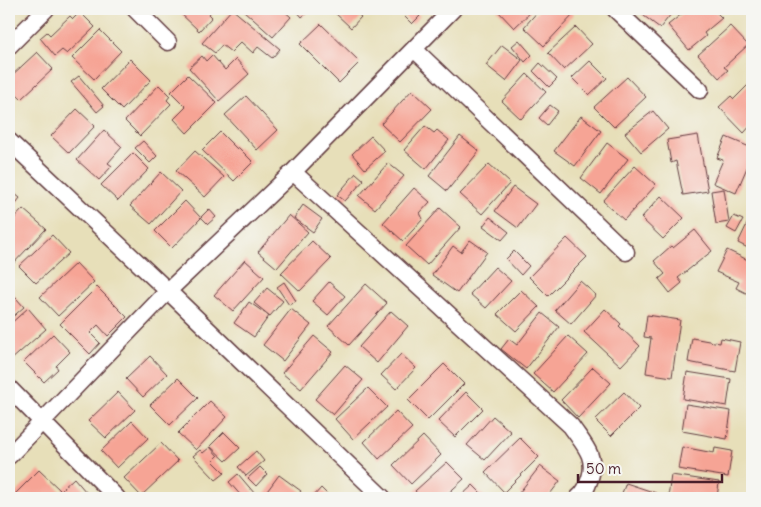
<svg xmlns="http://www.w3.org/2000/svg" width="761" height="507" font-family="Delius,sans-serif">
<rect width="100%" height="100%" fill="#f6f6f2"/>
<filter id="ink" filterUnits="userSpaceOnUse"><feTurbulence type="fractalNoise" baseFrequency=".02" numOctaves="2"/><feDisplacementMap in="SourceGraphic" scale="10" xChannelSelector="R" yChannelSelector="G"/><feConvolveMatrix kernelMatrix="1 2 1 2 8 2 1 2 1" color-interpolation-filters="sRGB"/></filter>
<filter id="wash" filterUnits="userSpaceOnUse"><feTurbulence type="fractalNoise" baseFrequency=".0096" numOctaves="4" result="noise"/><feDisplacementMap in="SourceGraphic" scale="20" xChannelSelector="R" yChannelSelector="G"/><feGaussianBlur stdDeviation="1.12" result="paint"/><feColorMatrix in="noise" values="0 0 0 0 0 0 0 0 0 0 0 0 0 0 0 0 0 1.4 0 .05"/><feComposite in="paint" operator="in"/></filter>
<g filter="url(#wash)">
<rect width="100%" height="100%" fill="#e7dfb9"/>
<g id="blocks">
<path fill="#f6a495" d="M 179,9 L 213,9 L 209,14 L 212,17 L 199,31 L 177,10 Z
M 232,9 L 280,49 L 272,58 L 258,47 L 253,53 L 241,42 L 231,52 L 222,45 L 215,53 L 202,43 Z
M 245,9 L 282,9 L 291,17 L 273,37 L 243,10 Z
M 295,9 L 311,9 L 302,17 Z
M 337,9 L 352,9 L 361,17 L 351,28 L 334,12 Z
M 412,9 L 420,16 L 412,24 L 404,16 Z
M 498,9 L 534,9 L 514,28 L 497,10 Z
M 540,9 L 568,9 L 574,14 L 544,46 L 524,27 Z
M 643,9 L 675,9 L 660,28 L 640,13 Z
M 688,9 L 713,9 L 722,18 L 704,33 L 706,36 L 689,50 L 668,25 Z
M 80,12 L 95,27 L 67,54 L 62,50 L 55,56 L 40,38 L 47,32 L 50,35 L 70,16 L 73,19 Z
M 321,24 L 360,62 L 339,83 L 300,44 Z
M 730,26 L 748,45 L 724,67 L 728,70 L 719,78 L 698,55 Z
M 576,27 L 592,44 L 564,70 L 548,53 Z
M 100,30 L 121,51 L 94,79 L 72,58 Z
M 519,40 L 532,55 L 525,62 L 512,46 Z
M 502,45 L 522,60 L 506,81 L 486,65 Z
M 37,52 L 53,69 L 21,99 L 9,86 L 9,78 Z
M 212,55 L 225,70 L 236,59 L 249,74 L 219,101 L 189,68 L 202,56 L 206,61 Z
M 130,59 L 151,80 L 122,110 L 101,89 Z
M 590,61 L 607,78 L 589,95 L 572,78 Z
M 540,63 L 557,79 L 549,87 L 533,71 Z
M 527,74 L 546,92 L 521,119 L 502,101 Z
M 188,75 L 217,103 L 187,133 L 174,119 L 186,107 L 171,92 Z
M 79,76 L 104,106 L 97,112 L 71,82 Z
M 627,77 L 646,97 L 614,127 L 594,107 Z
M 752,81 L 752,124 L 744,133 L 719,107 L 731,96 L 734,99 Z
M 159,85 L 170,96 L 167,100 L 171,104 L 140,136 L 125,121 Z
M 412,90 L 432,109 L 400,142 L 381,124 Z
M 246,96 L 278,130 L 257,150 L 225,115 Z
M 550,105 L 558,111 L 547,125 L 539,118 Z
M 77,109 L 95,126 L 69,153 L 51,136 Z
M 653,111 L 668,129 L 641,152 L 625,133 Z
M 581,116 L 601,131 L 575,166 L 554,151 Z
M 425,126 L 434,133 L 437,130 L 449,140 L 426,169 L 404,150 Z
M 104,130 L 122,147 L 108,163 L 112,166 L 99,180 L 77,160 Z
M 220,132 L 237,149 L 238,147 L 253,162 L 234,181 L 202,150 Z
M 698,135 L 708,191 L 683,195 L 676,161 L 671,163 L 667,140 Z
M 371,136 L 385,151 L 365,169 L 352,154 Z
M 460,136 L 479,151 L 447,191 L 429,176 Z
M 726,137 L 752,148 L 752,156 L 736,193 L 713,183 L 723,160 L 717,158 Z
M 143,141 L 157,156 L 150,163 L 135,148 Z
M 607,143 L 628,159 L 601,194 L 581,178 Z
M 195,151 L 224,177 L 205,197 L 176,171 Z
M 133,153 L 149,169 L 118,201 L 101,185 Z
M 388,163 L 404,176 L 375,209 L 359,196 Z
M 489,164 L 510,183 L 482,214 L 460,194 Z
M 635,166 L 656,185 L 624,220 L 603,201 Z
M 161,172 L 181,191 L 151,224 L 130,206 Z
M 356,173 L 364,180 L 345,201 L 337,195 Z
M 513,187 L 536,204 L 518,228 L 495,211 Z
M 414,188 L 430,202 L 420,213 L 423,219 L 403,241 L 383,223 Z
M 9,189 L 20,198 L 9,212 Z
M 724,189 L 729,222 L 716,224 L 711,191 Z
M 661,196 L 684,218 L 663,239 L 641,218 Z
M 185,201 L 201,218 L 172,248 L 155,231 Z
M 303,205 L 322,219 L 313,232 L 294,218 Z
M 440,208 L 461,227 L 427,265 L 406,246 Z
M 23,209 L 46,229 L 11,266 L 9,263 L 9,224 Z
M 209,209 L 216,217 L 208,224 L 201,217 Z
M 289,215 L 308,232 L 277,268 L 258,252 Z
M 734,216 L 743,220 L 736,233 L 727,228 Z
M 490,217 L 509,232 L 502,240 L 483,226 Z
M 749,220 L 752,221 L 752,250 L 738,243 Z
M 695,230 L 712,251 L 678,278 L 682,283 L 670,293 L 659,279 L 665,274 L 654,261 L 671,246 L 673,248 Z
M 52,235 L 69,253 L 36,283 L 19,266 Z
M 567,238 L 587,257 L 548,296 L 529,277 Z
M 470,240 L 487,252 L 457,293 L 432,275 L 453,246 L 461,252 Z
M 312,241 L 331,259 L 300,291 L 281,273 Z
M 727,250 L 752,262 L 752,296 L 736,288 L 739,282 L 716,272 Z
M 514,251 L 529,266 L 521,275 L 506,259 Z
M 245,260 L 264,277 L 233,311 L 214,295 Z
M 76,263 L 94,282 L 58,316 L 40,297 Z
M 495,267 L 511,281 L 486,308 L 470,294 Z
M 580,281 L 596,295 L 571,324 L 555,310 Z
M 284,282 L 296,301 L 289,305 L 277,287 Z
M 329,282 L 345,296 L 328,315 L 312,301 Z
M 366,284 L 387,303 L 349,345 L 328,326 Z
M 97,287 L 127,317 L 108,336 L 98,325 L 90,333 L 100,343 L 90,354 L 60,324 Z
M 267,288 L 283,301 L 270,316 L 254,303 Z
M 9,290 L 24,307 L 9,320 Z
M 521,290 L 539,307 L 516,331 L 497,314 Z
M 249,302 L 269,316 L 254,337 L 234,323 Z
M 28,308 L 46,329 L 10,361 L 9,360 L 9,325 Z
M 291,309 L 311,325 L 283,361 L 263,345 Z
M 605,309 L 621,324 L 619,326 L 640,346 L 621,366 L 584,332 Z
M 391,311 L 408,326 L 377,363 L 359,347 Z
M 542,313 L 559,327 L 526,369 L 501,349 L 509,339 L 517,345 Z
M 647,315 L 680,320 L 672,377 L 646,373 L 651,338 L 644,337 Z
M 53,334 L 70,352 L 56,366 L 58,369 L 44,382 L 24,362 Z
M 314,336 L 333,352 L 301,389 L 282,373 Z
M 568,336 L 588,354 L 553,392 L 533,374 Z
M 692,338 L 720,343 L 721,338 L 740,342 L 735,371 L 688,362 Z
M 401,354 L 416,368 L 396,389 L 381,375 Z
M 150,356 L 167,374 L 143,397 L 126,379 Z
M 444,364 L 464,384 L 428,420 L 408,400 Z
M 345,365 L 363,380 L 333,415 L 315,399 Z
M 593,367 L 611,383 L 578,418 L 561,400 Z
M 687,372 L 731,379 L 727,406 L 683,399 Z
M 178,378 L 198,398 L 170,425 L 150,405 Z
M 368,388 L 387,407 L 353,439 L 335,419 Z
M 118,392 L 135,410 L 106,438 L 88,421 Z
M 466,392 L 483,409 L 455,437 L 438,421 Z
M 624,392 L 639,408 L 611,436 L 595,420 Z
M 210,401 L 227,417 L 196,450 L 178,433 Z
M 686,404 L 731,411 L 727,439 L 682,431 Z
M 396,411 L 412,428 L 379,459 L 364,442 Z
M 493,416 L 511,432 L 485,460 L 467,445 Z
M 132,421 L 148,438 L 117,468 L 101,451 Z
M 224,432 L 240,448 L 226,461 L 210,446 Z
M 423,436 L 441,455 L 411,484 L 393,465 Z
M 520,438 L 539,457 L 504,492 L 485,472 Z
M 161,443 L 178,461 L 141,496 L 124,478 Z
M 210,447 L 218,456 L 213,461 L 225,473 L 216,480 L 193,456 L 200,450 L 203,453 Z
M 682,447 L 714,453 L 715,448 L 732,451 L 728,477 L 678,469 Z
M 256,451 L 264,461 L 246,476 L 238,467 Z
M 447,462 L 464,479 L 443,498 L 421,498 L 415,491 Z
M 540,466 L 560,481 L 547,498 L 526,498 L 519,493 Z
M 260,467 L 267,474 L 256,486 L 248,478 Z
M 39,470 L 60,490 L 52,498 L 11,498 Z
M 238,474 L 255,494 L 250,498 L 243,498 L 229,482 Z
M 279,475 L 301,491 L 296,498 L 262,498 Z
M 671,475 L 719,482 L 717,498 L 668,498 Z
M 74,478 L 86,492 L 78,498 L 70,498 L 62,489 Z
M 626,483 L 656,493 L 654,498 L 620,498 Z
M 473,485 L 486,498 L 459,498 Z
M 321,488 L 331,498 L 314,498 L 313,497 Z"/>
</g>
</g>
<g filter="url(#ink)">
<use href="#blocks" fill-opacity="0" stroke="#623c40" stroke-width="1"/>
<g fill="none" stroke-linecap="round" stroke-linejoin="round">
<defs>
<path id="street" d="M 135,9 L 168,42
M 615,9 L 700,90
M 9,46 L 46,9
M 414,49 L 626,252
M 9,141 L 168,291 L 383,498
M 293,172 L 453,9
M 9,388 L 117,498
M 9,456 L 168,291 L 293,172 L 571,426 C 583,444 597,456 590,478 C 587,487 585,492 578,498"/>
</defs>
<use href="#street" stroke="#623c40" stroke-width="19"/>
<use href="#street" stroke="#fff" stroke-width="16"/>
</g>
</g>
<rect width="761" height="507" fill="none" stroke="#f6f6f2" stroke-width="30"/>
<path d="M578 474v8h144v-8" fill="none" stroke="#4a1f2b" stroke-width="2.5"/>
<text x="586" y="474" font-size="15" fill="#4a1f2b" stroke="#f6f6f2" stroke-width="4" paint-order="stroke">50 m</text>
</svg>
